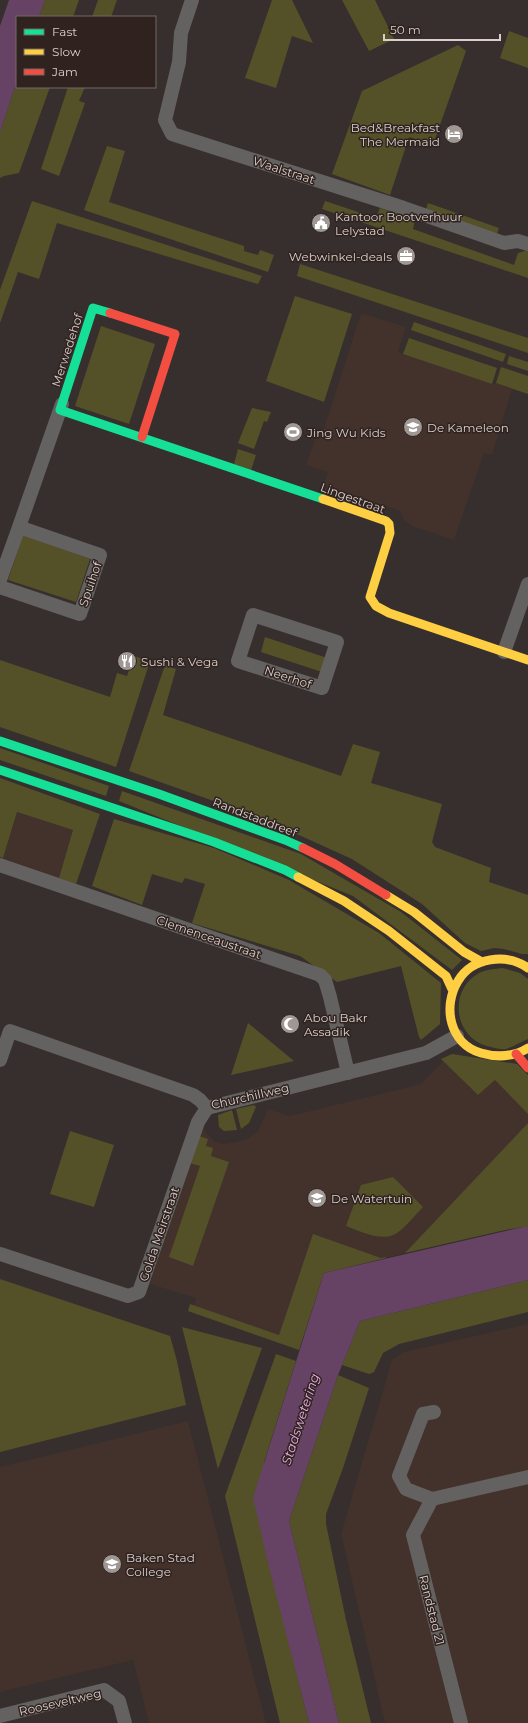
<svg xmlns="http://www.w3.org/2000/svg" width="528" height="1723" font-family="Montserrat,sans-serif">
<rect width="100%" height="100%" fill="#362f2d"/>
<path fill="#43312b" d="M 361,313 L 406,327 L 398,352 L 492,384 L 496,383 L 512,389 L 492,455 L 484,453 L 454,540 L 412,526 L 404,520 L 400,511 L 323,485 L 328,472 L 306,465 L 316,437 L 321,438 Z
M 17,812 L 74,830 L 59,878 L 3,858 Z
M 443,1061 L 478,1095 L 495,1080 L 528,1114 L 528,1123 L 405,1253 L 324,1273 L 302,1267 L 279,1335 L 194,1306 L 196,1298 L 150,1284 L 203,1127 L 206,1133 L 214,1141 L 223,1144 L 237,1142 L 248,1138 L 258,1131 L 268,1109 L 290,1116 L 421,1084 Z
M 528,1324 L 528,1723 L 385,1723 L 341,1534 L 392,1360 L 404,1352 Z
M 188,1421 L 266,1723 L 149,1723 L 133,1660 L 0,1692 L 0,1467 Z"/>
<path fill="#545128" d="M 45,0 L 79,0 L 73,17 L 39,17 Z
M 98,0 L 117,0 L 111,17 L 92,17 Z
M 272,0 L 292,0 L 313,43 L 292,36 L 276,88 L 245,78 Z
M 342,0 L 375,0 L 394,39 L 369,51 Z
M 509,31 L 528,38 L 528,68 L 500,58 Z
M 458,45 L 466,51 L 433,145 L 409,137 L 390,195 L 332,174 L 362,91 Z
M 17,81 L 17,87 L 50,87 L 19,173 L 4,176 L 0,178 L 0,132 Z
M 68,87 L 85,87 L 79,101 L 85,103 L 59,176 L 41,169 Z
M 107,146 L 125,151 L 109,202 L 244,246 L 244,251 L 258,255 L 260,250 L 274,255 L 268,272 L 84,210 Z
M 32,201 L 262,276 L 258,284 L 57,223 L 39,279 L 18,272 L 0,323 L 0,290 Z
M 325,201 L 376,218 L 380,208 L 415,219 L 413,229 L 514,265 L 518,253 L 528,250 L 528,278 L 322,209 Z
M 428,203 L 499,228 L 497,234 L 426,209 Z
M 300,264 L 528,338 L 528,353 L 297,276 Z
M 295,296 L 352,314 L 324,402 L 266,381 Z
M 414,322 L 506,354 L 503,362 L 411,330 Z
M 101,326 L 155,344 L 129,424 L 75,406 Z
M 409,338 L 497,368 L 492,384 L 403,354 Z
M 509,356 L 528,362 L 528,371 L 507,364 Z
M 501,367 L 528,376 L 528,394 L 496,383 Z
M 252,408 L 271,412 L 267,422 L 264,421 L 254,449 L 238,443 Z
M 238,449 L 256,455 L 251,470 L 234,464 Z
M 23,535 L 90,559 L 76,602 L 8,580 Z
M 265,637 L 327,658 L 322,672 L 261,652 Z
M 134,656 L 150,661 L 116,767 L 0,727 L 0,660 L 110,697 L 117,673 L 127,676 Z
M 165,665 L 176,669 L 163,715 L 341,776 L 353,744 L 380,752 L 371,783 L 442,804 L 432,842 L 435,847 L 491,868 L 489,882 L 528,895 L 528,954 L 522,954 L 504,949 L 494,948 L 481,951 L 465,943 L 422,904 L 352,859 L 259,817 L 129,771 Z
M 0,748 L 109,786 L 106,796 L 0,760 Z
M 0,778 L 100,814 L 76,884 L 59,878 L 73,830 L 17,812 L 3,858 L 0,857 Z
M 122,791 L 301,854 L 401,912 L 462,960 L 452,970 L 353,896 L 119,801 Z
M 114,819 L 214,848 L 289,880 L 379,933 L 441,983 L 440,1024 L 421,1040 L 419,1037 L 401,966 L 337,982 L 300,956 L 192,923 L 205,884 L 185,878 L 182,883 L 152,874 L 142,905 L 92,886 Z
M 503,968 L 520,973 L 528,979 L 528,1039 C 521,1042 513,1047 506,1049 C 502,1050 495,1048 491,1047 C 454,1040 447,991 479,973 C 487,969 495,969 503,968 Z
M 248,1023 L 294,1061 L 231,1075 Z
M 452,1054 L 517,1064 L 528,1075 L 528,1114 L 495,1080 L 478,1095 L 441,1059 Z
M 254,1105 L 256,1107 L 249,1123 L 241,1129 L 236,1109 Z
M 232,1110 L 237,1130 L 224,1131 L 219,1127 L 218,1115 Z
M 528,1123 L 528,1227 L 523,1227 L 505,1230 L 405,1253 Z
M 70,1131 L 114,1145 L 94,1207 L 50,1194 Z
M 199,1136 L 208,1139 L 206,1146 L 213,1148 L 211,1156 L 229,1162 L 193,1266 L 169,1257 L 200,1166 L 190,1163 Z
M 393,1177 L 423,1207 C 415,1215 406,1227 397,1233 C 382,1243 360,1231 346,1226 L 361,1185 Z
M 313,1234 L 381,1258 L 386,1257 L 386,1258 L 324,1273 L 299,1350 L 188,1311 L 190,1304 L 279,1335 Z
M 0,1279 L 170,1336 L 177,1361 L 186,1405 L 0,1452 Z
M 528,1280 L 528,1312 L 399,1344 L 383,1353 L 374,1372 L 369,1374 L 342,1365 L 360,1321 Z
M 182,1327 L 262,1348 L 218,1469 Z
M 276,1354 L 296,1361 L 264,1462 L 291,1651 L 309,1723 L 280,1723 L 225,1496 Z
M 338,1375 L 369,1388 L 343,1468 L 326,1514 L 326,1524 L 346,1620 L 371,1723 L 339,1723 L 289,1521 Z"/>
<path fill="#664364" d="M 9,0 L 45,0 L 39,17 L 17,17 L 17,81 L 0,132 L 0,26 Z
M 523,1227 L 528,1227 L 528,1280 L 360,1321 L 338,1375 L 289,1521 L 339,1723 L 309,1723 L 269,1567 L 253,1498 L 324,1273 Z"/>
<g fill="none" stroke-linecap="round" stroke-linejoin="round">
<path stroke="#646161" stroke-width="14" d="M 192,0 L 181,33 L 179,62 L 165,120 L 172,134 L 404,208 L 504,243 L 518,241 L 528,244
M 19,527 L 62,404
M 0,580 L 19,527 L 100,555 L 80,614 L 0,587
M 253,615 L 337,642 L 322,688 L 238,661 Z
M 504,652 L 528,584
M 0,865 L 320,975 L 325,980 L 330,997 L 348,1073
M 0,1060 L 10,1031 L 193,1095 L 200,1100 L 207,1108 L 426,1053 L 457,1036
M 0,1254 L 128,1296 L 139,1292 L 198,1122 L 207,1108
M 434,1412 L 423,1414 L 399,1476 L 406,1489 L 432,1499 L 528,1477
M 432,1499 L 413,1535 L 461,1723
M 0,1716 L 104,1690 L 119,1701 L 125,1723"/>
<path stroke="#16e098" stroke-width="9" d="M 110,313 L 93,308 L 60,410 L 323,499
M 0,741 L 159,794 L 285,840 L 303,848
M 0,770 L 214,842 L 285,870 L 298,877"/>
<path stroke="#ffcf43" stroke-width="9" d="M 323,499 L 386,521 L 389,524 L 390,533 L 370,597 L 376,606 L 389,613 L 528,660
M 298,877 L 344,901 L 389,931 L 446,976 L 452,989
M 386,895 L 414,912 L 464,952 L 480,961
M 528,968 C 507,953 472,957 458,981 C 442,1007 450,1044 481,1053 C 498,1058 513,1057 528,1048"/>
<path stroke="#f24e42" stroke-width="9" d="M 110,313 L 175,334 L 142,437
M 303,848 L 335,864 L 386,895
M 516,1054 L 528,1068"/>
</g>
<defs>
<symbol id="hotel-disc" viewBox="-11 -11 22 22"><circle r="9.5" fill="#9f9794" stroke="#30231f"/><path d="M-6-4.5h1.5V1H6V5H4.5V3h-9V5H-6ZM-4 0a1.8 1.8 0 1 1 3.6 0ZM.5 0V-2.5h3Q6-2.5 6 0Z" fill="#fff"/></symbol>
<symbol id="civic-disc" viewBox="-11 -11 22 22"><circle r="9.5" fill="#9f9794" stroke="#30231f"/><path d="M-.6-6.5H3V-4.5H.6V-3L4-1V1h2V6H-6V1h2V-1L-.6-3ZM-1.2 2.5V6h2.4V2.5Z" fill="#fff"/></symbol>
<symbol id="office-disc" viewBox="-11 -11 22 22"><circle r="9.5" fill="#9f9794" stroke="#30231f"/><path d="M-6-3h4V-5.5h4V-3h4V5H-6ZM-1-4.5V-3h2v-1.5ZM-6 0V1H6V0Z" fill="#fff"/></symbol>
<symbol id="school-disc" viewBox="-11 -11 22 22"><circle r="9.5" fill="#9f9794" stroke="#30231f"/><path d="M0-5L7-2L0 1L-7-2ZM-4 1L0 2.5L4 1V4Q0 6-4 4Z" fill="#fff"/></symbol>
<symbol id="stadium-disc" viewBox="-11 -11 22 22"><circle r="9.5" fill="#9f9794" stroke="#30231f"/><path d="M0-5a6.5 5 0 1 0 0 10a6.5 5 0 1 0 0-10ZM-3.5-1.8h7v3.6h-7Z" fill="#fff"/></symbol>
<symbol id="restaurant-disc" viewBox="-11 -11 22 22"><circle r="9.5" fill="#9f9794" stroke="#30231f"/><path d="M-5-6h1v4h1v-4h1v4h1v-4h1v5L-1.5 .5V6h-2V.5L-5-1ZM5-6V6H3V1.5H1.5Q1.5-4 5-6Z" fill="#fff"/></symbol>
<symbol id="mosque-disc" viewBox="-11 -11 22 22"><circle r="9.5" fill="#9f9794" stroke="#30231f"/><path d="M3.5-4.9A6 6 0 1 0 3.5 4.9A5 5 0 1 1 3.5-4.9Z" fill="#fff"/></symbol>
</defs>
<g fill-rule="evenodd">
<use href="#hotel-disc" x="443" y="123" width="22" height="22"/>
<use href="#civic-disc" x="310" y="212" width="22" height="22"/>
<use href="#office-disc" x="395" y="245" width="22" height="22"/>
<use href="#school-disc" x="402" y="416" width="22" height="22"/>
<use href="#stadium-disc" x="282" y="421" width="22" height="22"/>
<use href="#restaurant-disc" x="116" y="650" width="22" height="22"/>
<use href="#mosque-disc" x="279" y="1013" width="22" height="22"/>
<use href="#school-disc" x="306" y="1187" width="22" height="22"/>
<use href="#school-disc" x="101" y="1553" width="22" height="22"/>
</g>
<g text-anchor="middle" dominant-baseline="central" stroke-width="3" stroke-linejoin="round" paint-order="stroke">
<g font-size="12" fill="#d8cfcc" stroke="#30231f" text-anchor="start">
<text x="440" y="127" text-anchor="end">Bed&amp;Breakfast<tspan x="440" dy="14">The Mermaid</tspan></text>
<text x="335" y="216">Kantoor Bootverhuur<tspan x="335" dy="14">Lelystad</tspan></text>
<text x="392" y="256" text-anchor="end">Webwinkel-deals</text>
<text x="427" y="427">De Kameleon</text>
<text x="307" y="432">Jing Wu Kids</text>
<text x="141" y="661">Sushi &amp; Vega</text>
<text x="304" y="1017">Abou Bakr<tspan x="304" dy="14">Assadik</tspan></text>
<text x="331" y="1198">De Watertuin</text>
<text x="126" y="1557">Baken Stad<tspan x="126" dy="14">College</tspan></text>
</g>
<g font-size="12" fill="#d8cfcc" stroke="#30231f">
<text transform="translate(284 170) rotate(18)">Waalstraat</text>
<text transform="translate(67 350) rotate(-72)">Merwedehof</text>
<text transform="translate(353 498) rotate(20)">Lingestraat</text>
<text transform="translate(90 584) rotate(-71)">Spuihof</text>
<text transform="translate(288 677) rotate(18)">Neerhof</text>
<text transform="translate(255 817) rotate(21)">Randstaddreef</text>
<text transform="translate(209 937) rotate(19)">Clemenceaustraat</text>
<text transform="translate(250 1096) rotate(-13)">Churchillweg</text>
<text transform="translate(159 1234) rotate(-71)">Golda Meirstraat</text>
<text transform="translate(432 1610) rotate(76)">Randstad 21</text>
<text transform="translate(60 1702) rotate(-13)">Rooseveltweg</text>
</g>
<g font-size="13" font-style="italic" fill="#eaace6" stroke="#30231f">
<text transform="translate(300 1419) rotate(-72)">Stadswetering</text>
</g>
</g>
<rect x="16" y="16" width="140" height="72" fill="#30231f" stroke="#736864"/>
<rect x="24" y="29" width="20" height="6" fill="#16e098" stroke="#736864"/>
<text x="52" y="36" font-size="12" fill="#d8cfcc">Fast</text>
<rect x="24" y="49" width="20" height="6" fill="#ffcf43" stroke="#736864"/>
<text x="52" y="56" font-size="12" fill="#d8cfcc">Slow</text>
<rect x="24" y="69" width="20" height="6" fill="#f24e42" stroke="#736864"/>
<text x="52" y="76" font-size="12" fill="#d8cfcc">Jam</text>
<path d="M384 34v6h116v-6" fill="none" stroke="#d8cfcc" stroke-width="2"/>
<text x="390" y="34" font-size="12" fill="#d8cfcc" stroke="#30231f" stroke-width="3" paint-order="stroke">50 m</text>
</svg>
